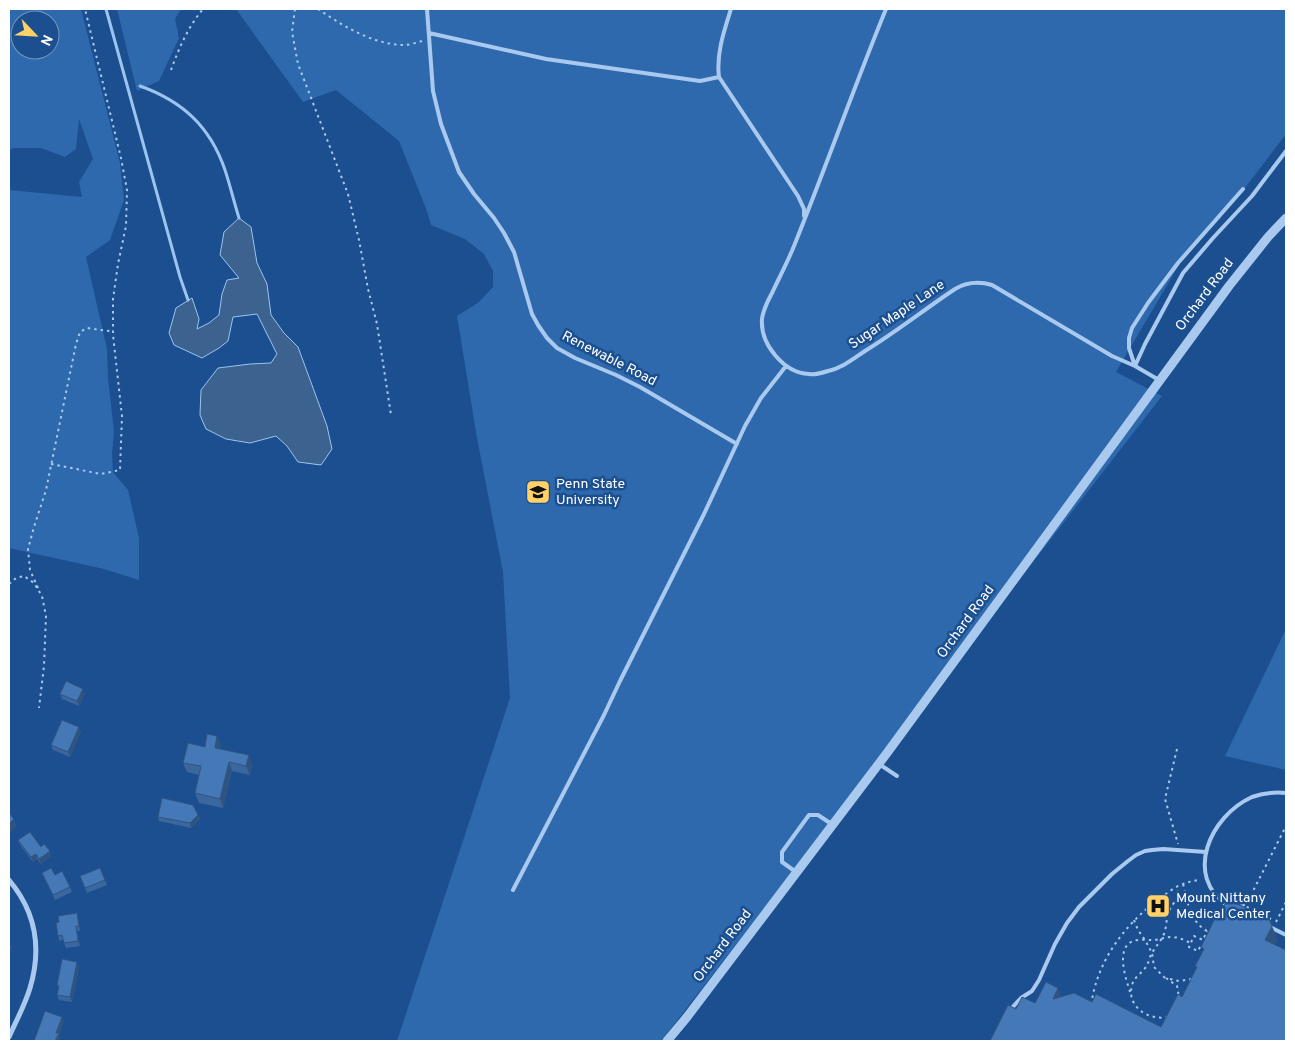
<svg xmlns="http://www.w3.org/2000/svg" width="1295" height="1050" font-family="Overpass,sans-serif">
<rect width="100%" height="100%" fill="#1b4f8f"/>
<path fill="#2e69ad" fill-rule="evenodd" d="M 9,9 L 81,9 L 120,163 L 124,200 L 110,240 L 86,257 L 107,349 L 108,378 L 114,432 L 112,453 L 113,472 L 128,490 L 139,538 L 139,580 L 104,569 L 9,548 L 9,190 L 82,197 L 79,182 L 93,159 L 79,119 L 76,149 L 65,157 L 41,148 L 14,148 L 9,150 ZM 20,20 L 50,20 L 50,50 L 20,50 Z
M 117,9 L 181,9 L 175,19 L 179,38 L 159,81 L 137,91 Z
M 236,9 L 1286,9 L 1286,134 L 1239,196 L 1186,253 L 1116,372 L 1162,396 L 661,1041 L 397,1041 L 510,698 L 503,572 L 477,438 L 457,316 L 479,302 L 493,287 L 493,271 L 484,254 L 465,239 L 431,225 L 427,211 L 399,141 L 336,90 L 303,102 Z
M 1286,629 L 1286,770 L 1225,756 Z"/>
<path fill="#3c6290" stroke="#9cc4f0" d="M 239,218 L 251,227 L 257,263 L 267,284 L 271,315 L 284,333 L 298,347 L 327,426 L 332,449 L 321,465 L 298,462 L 287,446 L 276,436 L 250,443 L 226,439 L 206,429 L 200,415 L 201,390 L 218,368 L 250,364 L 271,363 L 277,354 L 257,314 L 233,317 L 228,341 L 219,348 L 202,358 L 174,345 L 169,333 L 176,308 L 192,298 L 199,319 L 197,329 L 209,323 L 219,315 L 222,294 L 227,280 L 239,278 L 220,255 L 224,232 Z"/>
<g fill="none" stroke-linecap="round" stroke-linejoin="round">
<path stroke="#9cc4f0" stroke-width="3" d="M 106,9 L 180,277 L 188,300
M 140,86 C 182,101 210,126 225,170 C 230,185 234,202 239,218"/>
<path stroke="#a9c9ee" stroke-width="2" stroke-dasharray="2.5 4" stroke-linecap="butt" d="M 295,9 L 292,32 L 298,64 L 348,194 L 359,240 L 368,289 L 377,324 L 391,415
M 318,9 C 343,26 372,44 403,45 C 409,45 416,43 422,41
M 171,70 C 179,48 188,27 203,9
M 51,464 L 101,474 L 120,470 L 122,416 L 113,335 L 113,299 L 118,264 L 126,226 L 127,190 L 121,158 L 85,9
M 9,584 L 16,578 L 24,576 L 34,583 L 42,596 L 46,616 L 44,666 L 39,708
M 38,588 L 30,570 L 28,549 L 34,527 L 46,490 L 76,344 L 80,332 L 87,328 L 108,331 L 113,329
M 1177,749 L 1165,799 L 1178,844
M 1183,884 C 1188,903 1190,923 1209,932
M 1235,901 L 1271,919
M 1243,906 L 1248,901 L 1286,826
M 1134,920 L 1138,930 L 1145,940 L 1152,953 L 1154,967 L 1165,978
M 1276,922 L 1286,902
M 1200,947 L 1198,951 L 1189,947 L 1194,936 L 1203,940 L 1207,931
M 1166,978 L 1177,986 L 1179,997
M 1170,979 L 1179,981 L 1192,979
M 1130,992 C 1126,979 1115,948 1133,941 C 1138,939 1146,940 1152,940 C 1159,940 1165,937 1172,937 C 1178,937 1185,940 1190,943
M 1090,1004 L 1092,1000 C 1099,957 1128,921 1163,896 C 1169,892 1176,886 1183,884 C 1188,882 1193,881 1198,880
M 1168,1017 C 1149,1021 1126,1007 1132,985 C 1134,977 1141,974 1146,967 C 1149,963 1149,957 1152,953 C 1156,946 1161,941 1164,934 C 1167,926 1166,918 1169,911 C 1174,899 1180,903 1177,887"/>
<path stroke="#a9c9ee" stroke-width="4" d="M 427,9 L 433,91 L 441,124 L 459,172 L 474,194 L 494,218 L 504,233 L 514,252 L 532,314 L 538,325 L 547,338 L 557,348 L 575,358 L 616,375 L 640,387 L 737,444
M 731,9 C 724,31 716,54 719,77 L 798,196 L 804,209 L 804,216
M 886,9 C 854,87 826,167 794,246 C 788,261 780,276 773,291 C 769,299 763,309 762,319 C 760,344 784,373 809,374 C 815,375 822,373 828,371 C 842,368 853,359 865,351 C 896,332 925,309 955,289 C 967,282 978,281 992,285 L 1112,356 L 1135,366 L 1159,380
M 429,33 L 546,59 L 700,81 L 719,77
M 1135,366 L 1145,344 L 1183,273 L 1213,238 L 1252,196 L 1286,151
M 1135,366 L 1129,348 L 1129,338 L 1132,328 L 1148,303 L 1178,263 L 1243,189
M 879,764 L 897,776
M 796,872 L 782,862 L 782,852 L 809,815 L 818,815 L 833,825
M 513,890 L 604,715 L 620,681 L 704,514 L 745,426 L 761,398 L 786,366
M 1228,906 C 1183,876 1210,816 1252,797 C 1263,793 1275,792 1286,793
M 1270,927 L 1286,935
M 1009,1011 L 1021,998 L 1032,991 L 1039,980 L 1055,944 L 1067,923 L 1079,907 L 1112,874 L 1128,861 L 1136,855 L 1145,851 L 1152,850 L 1163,849 L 1206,852"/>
<path stroke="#a9c9ee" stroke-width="5" d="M 9,880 C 36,912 42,948 30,988 C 25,1005 16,1021 9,1037"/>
<path stroke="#a9c9ee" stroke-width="9" d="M 667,1041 L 687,1017 L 887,753 L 1229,286 L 1268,237 L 1286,218"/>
</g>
<path fill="#3a679d" d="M 60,694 L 85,694 L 79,706 L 62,699 Z
M 81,732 L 70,757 L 53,750 L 51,745 Z
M 221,746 L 220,749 L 249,755 L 252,765 L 250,775 L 232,771 L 223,808 L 199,803 L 195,793 L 199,775 L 187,772 L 183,763 L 205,747 Z
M 198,815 L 200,819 L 191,828 L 159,821 L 158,817 Z
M 18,840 L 41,847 L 51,856 L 41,864 L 37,859 L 33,862 L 20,845 Z
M 100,868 L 107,885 L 87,893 L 80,876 Z
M 42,873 L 55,875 L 70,887 L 72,892 L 55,900 Z
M 77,913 L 78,918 L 80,931 L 77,931 L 80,946 L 66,948 L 63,940 L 59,941 L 58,936 L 59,922 Z
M 9,941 L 11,948 L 9,949 Z
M 79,967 L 72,1002 L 59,1000 L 57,995 L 59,989 L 57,985 Z"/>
<path fill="#305480" d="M 83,689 L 85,694 L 79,706 L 77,701 Z
M 79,727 L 81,732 L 70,757 L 68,752 Z
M 217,736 L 221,746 L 219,757 L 215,748 Z
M 249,755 L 252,765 L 250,775 L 246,766 Z
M 229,762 L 232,771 L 223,808 L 220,799 Z
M 198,815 L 200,819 L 191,828 L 190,823 Z
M 14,819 L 17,826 L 9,834 L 9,824 Z
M 50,851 L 51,856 L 41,864 L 39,859 Z
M 36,854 L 37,859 L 33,862 L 31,857 Z
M 76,926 L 80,946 L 78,941 Z
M 1272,926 L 1278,940 L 1270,954 L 1265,940 Z
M 77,962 L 79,967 L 72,1002 L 70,997 Z
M 1058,988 L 1063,1002 L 1053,999 Z
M 62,1017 L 64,1022 L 59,1035 L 60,1038 L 59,1041 L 55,1041 L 56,1033 Z"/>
<path fill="#4478b7" stroke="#305480" d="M 66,681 L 83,689 L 77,701 L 60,694 Z
M 62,720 L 79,727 L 68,752 L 51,745 Z
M 207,734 L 217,736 L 215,748 L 249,755 L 246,766 L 229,762 L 220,799 L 195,793 L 201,766 L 183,763 L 188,743 L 205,747 Z
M 162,798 L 193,805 L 198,815 L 190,823 L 158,817 Z
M 9,813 L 14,819 L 9,824 Z
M 30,832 L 41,847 L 44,844 L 50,851 L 39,859 L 36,854 L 31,857 L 18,840 Z
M 51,868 L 55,875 L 62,871 L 70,887 L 53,895 L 42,873 Z
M 100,868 L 105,880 L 85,888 L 80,876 Z
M 1231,901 L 1269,919 L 1272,926 L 1265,940 L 1286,950 L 1286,1041 L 990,1041 L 1008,1005 L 1016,1009 L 1022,997 L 1035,1003 L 1046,982 L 1058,988 L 1053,999 L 1074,993 L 1092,1002 L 1096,994 L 1161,1027 L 1178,994 L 1182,997 L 1197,967 L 1195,966 L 1204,949 L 1201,947 L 1216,916 L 1218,917 L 1226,902 Z
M 77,913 L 79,926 L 76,926 L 78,941 L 64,943 L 62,935 L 58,936 L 56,923 L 59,922 L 58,916 Z
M 62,959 L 77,962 L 70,997 L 57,995 L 59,986 L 57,985 Z
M 45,1011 L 62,1017 L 56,1033 L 59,1033 L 55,1041 L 34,1041 Z"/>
<defs>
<symbol id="university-square" viewBox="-11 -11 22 22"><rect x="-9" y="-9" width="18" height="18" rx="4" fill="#ffd166" stroke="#1b4f8f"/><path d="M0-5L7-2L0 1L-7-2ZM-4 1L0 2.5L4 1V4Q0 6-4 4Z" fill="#111"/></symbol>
<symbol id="hospital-square" viewBox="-11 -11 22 22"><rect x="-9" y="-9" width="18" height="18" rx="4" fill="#ffd166" stroke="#1b4f8f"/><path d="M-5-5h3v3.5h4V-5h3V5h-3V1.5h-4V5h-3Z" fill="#111"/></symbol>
</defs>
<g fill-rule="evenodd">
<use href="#university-square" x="524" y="478" width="28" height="28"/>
<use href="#hospital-square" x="1144" y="892" width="28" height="28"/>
</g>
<g text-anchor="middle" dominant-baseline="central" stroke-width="5" stroke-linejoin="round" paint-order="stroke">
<g font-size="14" fill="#fff" stroke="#1b4f8f">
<text transform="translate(1205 295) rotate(-53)">Orchard Road</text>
<text transform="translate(897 315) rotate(-34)">Sugar Maple Lane</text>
<text transform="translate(609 359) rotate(27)">Renewable Road</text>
<text transform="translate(966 622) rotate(-54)">Orchard Road</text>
<text transform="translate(723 946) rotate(-53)">Orchard Road</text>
</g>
<g font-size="14" fill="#fff" stroke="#1b4f8f" text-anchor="start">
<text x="556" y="484">Penn State<tspan x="556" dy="16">University</tspan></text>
<text x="1176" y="898">Mount Nittany<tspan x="1176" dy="16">Medical Center</tspan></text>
</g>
</g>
<rect width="1295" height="1050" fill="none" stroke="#ffffff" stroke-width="20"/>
<g transform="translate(35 35) rotate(115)"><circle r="24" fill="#1b4f8f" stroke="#7695bc"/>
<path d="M0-4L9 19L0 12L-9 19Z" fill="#ffd166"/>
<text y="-8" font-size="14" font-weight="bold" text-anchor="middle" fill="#ffffff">N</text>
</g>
</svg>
